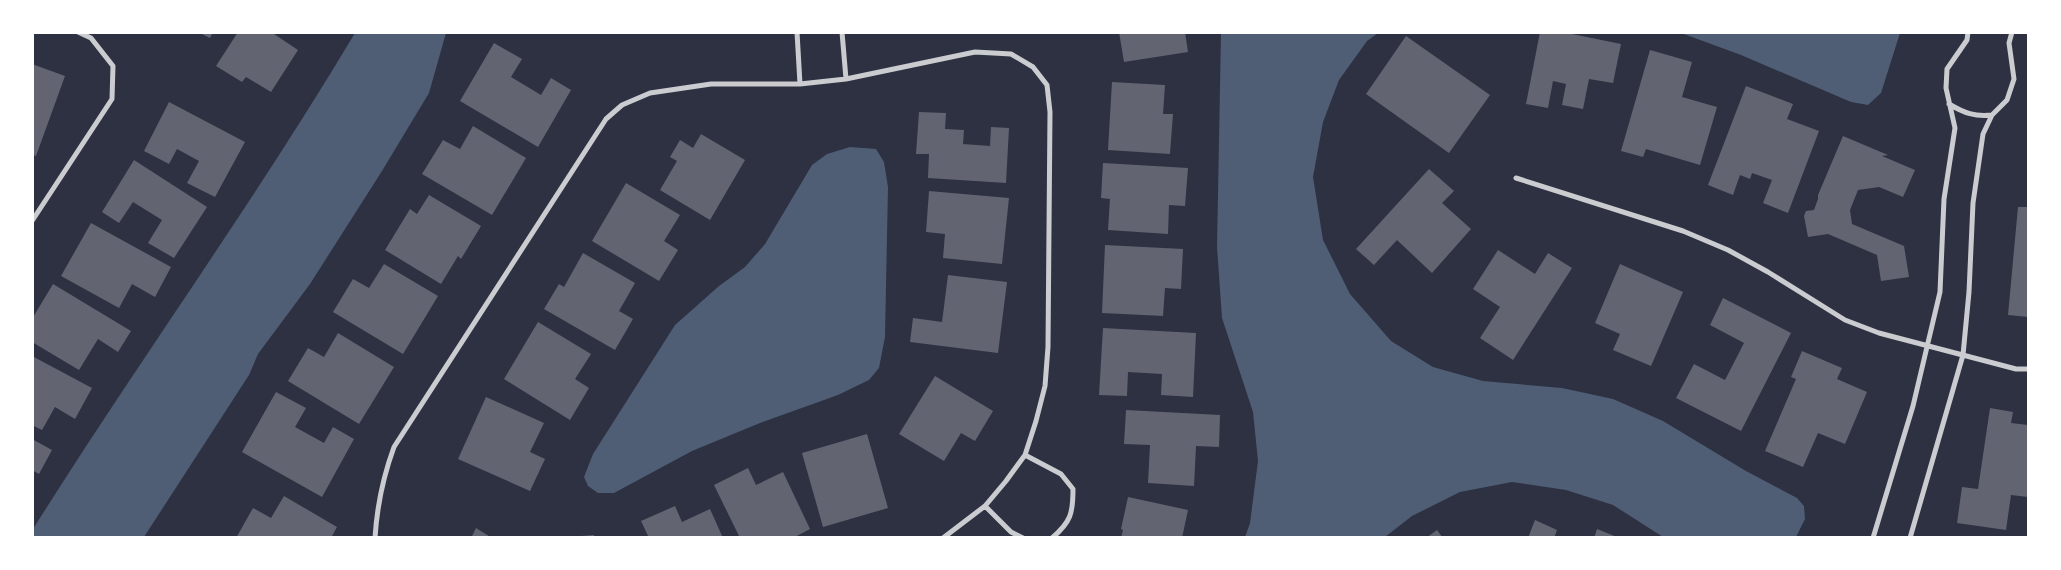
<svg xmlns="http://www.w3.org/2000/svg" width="2061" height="570" font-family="Figtree,sans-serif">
<rect width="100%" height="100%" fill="#2d3142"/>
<path fill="#4f5d75" d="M 355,33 L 446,33 L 429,93 L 382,171 L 310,284 L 258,354 L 249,375 L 144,537 L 33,537 L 33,529 C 138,362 254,202 355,33 Z
M 1221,33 L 1378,33 L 1367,41 L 1339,80 L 1323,122 L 1313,177 L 1323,240 L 1350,294 L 1391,341 L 1433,367 L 1483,381 L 1562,388 L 1613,399 L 1663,421 L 1746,471 L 1797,498 L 1804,506 L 1805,519 L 1796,537 L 1663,537 L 1613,505 L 1566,490 L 1512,482 L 1460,492 L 1412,516 L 1385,537 L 1245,537 L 1250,523 L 1258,461 L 1253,412 L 1222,318 L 1217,247 Z
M 1681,33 L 1900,33 L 1881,93 L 1868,105 L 1851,102 L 1741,55 Z
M 850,147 L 876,149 L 884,162 L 888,187 L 885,337 L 879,368 L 869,380 L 838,395 L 760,423 L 692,451 L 614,493 L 598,493 L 588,486 L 584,477 L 593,454 L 675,325 L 719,286 L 745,267 L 765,244 L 812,165 L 827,154 Z"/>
<path fill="#626471" d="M 198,32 L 213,32 L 210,38 Z
M 238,32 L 271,32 L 298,50 L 271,92 L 246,77 L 242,82 L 216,66 Z
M 1119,32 L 1185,32 L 1188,52 L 1124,62 Z
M 1540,32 L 1573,32 L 1572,34 L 1621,44 L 1613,83 L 1589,79 L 1583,109 L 1562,105 L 1566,84 L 1553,81 L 1548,108 L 1526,104 Z
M 1406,36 L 1490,95 L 1449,153 L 1366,94 Z
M 494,43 L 522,59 L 511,77 L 541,95 L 551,78 L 571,90 L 538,147 L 460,101 Z
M 1650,50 L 1692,62 L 1682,97 L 1717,107 L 1700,165 L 1646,149 L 1643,157 L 1621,151 Z
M 32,64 L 65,76 L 36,156 L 32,155 Z
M 1112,82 L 1165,85 L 1163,114 L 1173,114 L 1170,154 L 1108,150 Z
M 1746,86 L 1793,104 L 1787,119 L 1819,131 L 1788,213 L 1763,203 L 1772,180 L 1752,173 L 1750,179 L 1740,175 L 1733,195 L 1708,185 Z
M 169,102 L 245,142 L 215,197 L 187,183 L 199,161 L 177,149 L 169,164 L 144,151 Z
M 919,112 L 946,113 L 945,129 L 964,130 L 963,144 L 990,146 L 991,127 L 1009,128 L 1006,183 L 928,178 L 929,154 L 916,154 Z
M 473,126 L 526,158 L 492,215 L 422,174 L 443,140 L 460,149 Z
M 701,134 L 745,160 L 710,220 L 660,190 L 677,161 L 670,157 L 680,140 L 693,148 Z
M 1843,136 L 1888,155 L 1882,156 L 1915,170 L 1903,197 L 1879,187 L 1858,190 L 1850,210 L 1852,224 L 1904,246 L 1909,277 L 1881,281 L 1877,255 L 1828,234 L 1808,237 L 1804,216 L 1806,211 L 1814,210 L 1818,199 L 1818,195 Z
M 134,160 L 207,207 L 174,258 L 148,243 L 162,220 L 133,202 L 119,223 L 102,212 Z
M 1103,163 L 1188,168 L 1185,206 L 1169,205 L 1168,234 L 1108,230 L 1110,199 L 1101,198 Z
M 1429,169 L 1454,191 L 1442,203 L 1471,229 L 1432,273 L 1397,240 L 1374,265 L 1356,249 Z
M 626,183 L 680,215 L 664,241 L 678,250 L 659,281 L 592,241 Z
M 929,191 L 1009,198 L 1002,264 L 943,258 L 945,234 L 926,232 Z
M 429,195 L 481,226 L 461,259 L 458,256 L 441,284 L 385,250 L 410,209 L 417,214 Z
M 2018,207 L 2028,207 L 2028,317 L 2008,315 Z
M 91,223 L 171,267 L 155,297 L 132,284 L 119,308 L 61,276 Z
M 1105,245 L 1183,249 L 1181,289 L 1165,288 L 1163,316 L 1102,313 Z
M 1498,250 L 1535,274 L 1548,253 L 1572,268 L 1513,360 L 1480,338 L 1500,307 L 1473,289 Z
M 583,253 L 635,283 L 619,311 L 633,319 L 615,350 L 544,309 L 559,284 L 564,287 Z
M 384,264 L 438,296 L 403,354 L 333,312 L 353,279 L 369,288 Z
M 1620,264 L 1683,292 L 1651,366 L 1613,350 L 1620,334 L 1595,323 Z
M 948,275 L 1007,282 L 998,353 L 910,342 L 913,318 L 942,322 Z
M 53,284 L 131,331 L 118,352 L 98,339 L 79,370 L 32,342 L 32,319 Z
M 1723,298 L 1791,333 L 1741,431 L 1676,398 L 1694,364 L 1725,380 L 1744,343 L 1710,325 Z
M 538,322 L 591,354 L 575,379 L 589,388 L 570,420 L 504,379 Z
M 1103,328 L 1196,333 L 1193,397 L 1161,395 L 1162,374 L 1128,372 L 1127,396 L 1099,395 Z
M 338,333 L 394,367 L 359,424 L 288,381 L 308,348 L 324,357 Z
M 1802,351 L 1842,368 L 1837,379 L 1867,392 L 1845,444 L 1818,433 L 1803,467 L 1765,451 L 1796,379 L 1791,377 Z
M 32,356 L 92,388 L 75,419 L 55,407 L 42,430 L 32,425 Z
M 935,376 L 993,411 L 975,441 L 961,433 L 944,461 L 899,434 Z
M 276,392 L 306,408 L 295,427 L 324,443 L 333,427 L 354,439 L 322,497 L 242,452 Z
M 486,397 L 544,423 L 530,452 L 545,459 L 530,491 L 458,459 Z
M 1990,408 L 2013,412 L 2011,423 L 2028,425 L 2028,497 L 2011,495 L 2006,530 L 1957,523 L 1962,487 L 1978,489 Z
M 1126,410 L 1220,415 L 1219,447 L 1196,446 L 1194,486 L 1148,483 L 1150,445 L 1124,444 Z
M 867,434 L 888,508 L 823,527 L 802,453 Z
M 32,439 L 52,450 L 39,474 L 32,470 Z
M 748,468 L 756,485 L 783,472 L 810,529 L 793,538 L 740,538 L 714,485 Z
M 284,496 L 337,527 L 331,538 L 236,538 L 253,508 L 271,518 Z
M 1128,497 L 1188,510 L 1182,538 L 1121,538 L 1123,530 L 1121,529 Z
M 675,506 L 682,522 L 710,509 L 723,538 L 649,538 L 641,521 Z
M 1535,520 L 1557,530 L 1554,538 L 1528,538 Z
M 476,528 L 492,538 L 471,538 Z
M 1597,529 L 1617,537 L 1617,538 L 1594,538 Z
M 1437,530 L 1443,538 L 1426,538 Z
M 594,535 L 594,538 L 581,538 L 581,536 Z"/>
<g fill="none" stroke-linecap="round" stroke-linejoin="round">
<path stroke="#caccd0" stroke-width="5" d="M 797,32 L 800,84
M 842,32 L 846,79
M 1949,104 C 1964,113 1975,117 1992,115
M 1516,178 L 1683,231 L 1728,250 L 1768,272 L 1845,320 L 1879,333 L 2016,369 L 2028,369
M 32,221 L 112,99 L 113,66 L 91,38 L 78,32
M 1025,455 L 1061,474 L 1073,489 C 1073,513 1071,522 1052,538
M 985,506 L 1011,532 L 1023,538
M 375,538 C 377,505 383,477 394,447 L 606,119 L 622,105 L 650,93 L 711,84 L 800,84 L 846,79 L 975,52 L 1011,54 L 1033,67 L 1047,85 L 1050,112 L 1048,347 L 1045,386 L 1036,421 L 1025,455 L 1006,481 L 985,506 L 943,538
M 1873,538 L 1913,406 L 1940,292 L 1944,199 L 1955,128 L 1946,88 L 1947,69 L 1967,40 L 1968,32
M 1910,538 L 1963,355 L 1969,292 L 1973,203 L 1983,134 L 1992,115 L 2007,100 L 2014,79 L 2009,43 L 2012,32"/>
</g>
<rect width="2061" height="570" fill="none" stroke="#ffffff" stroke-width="68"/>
</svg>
